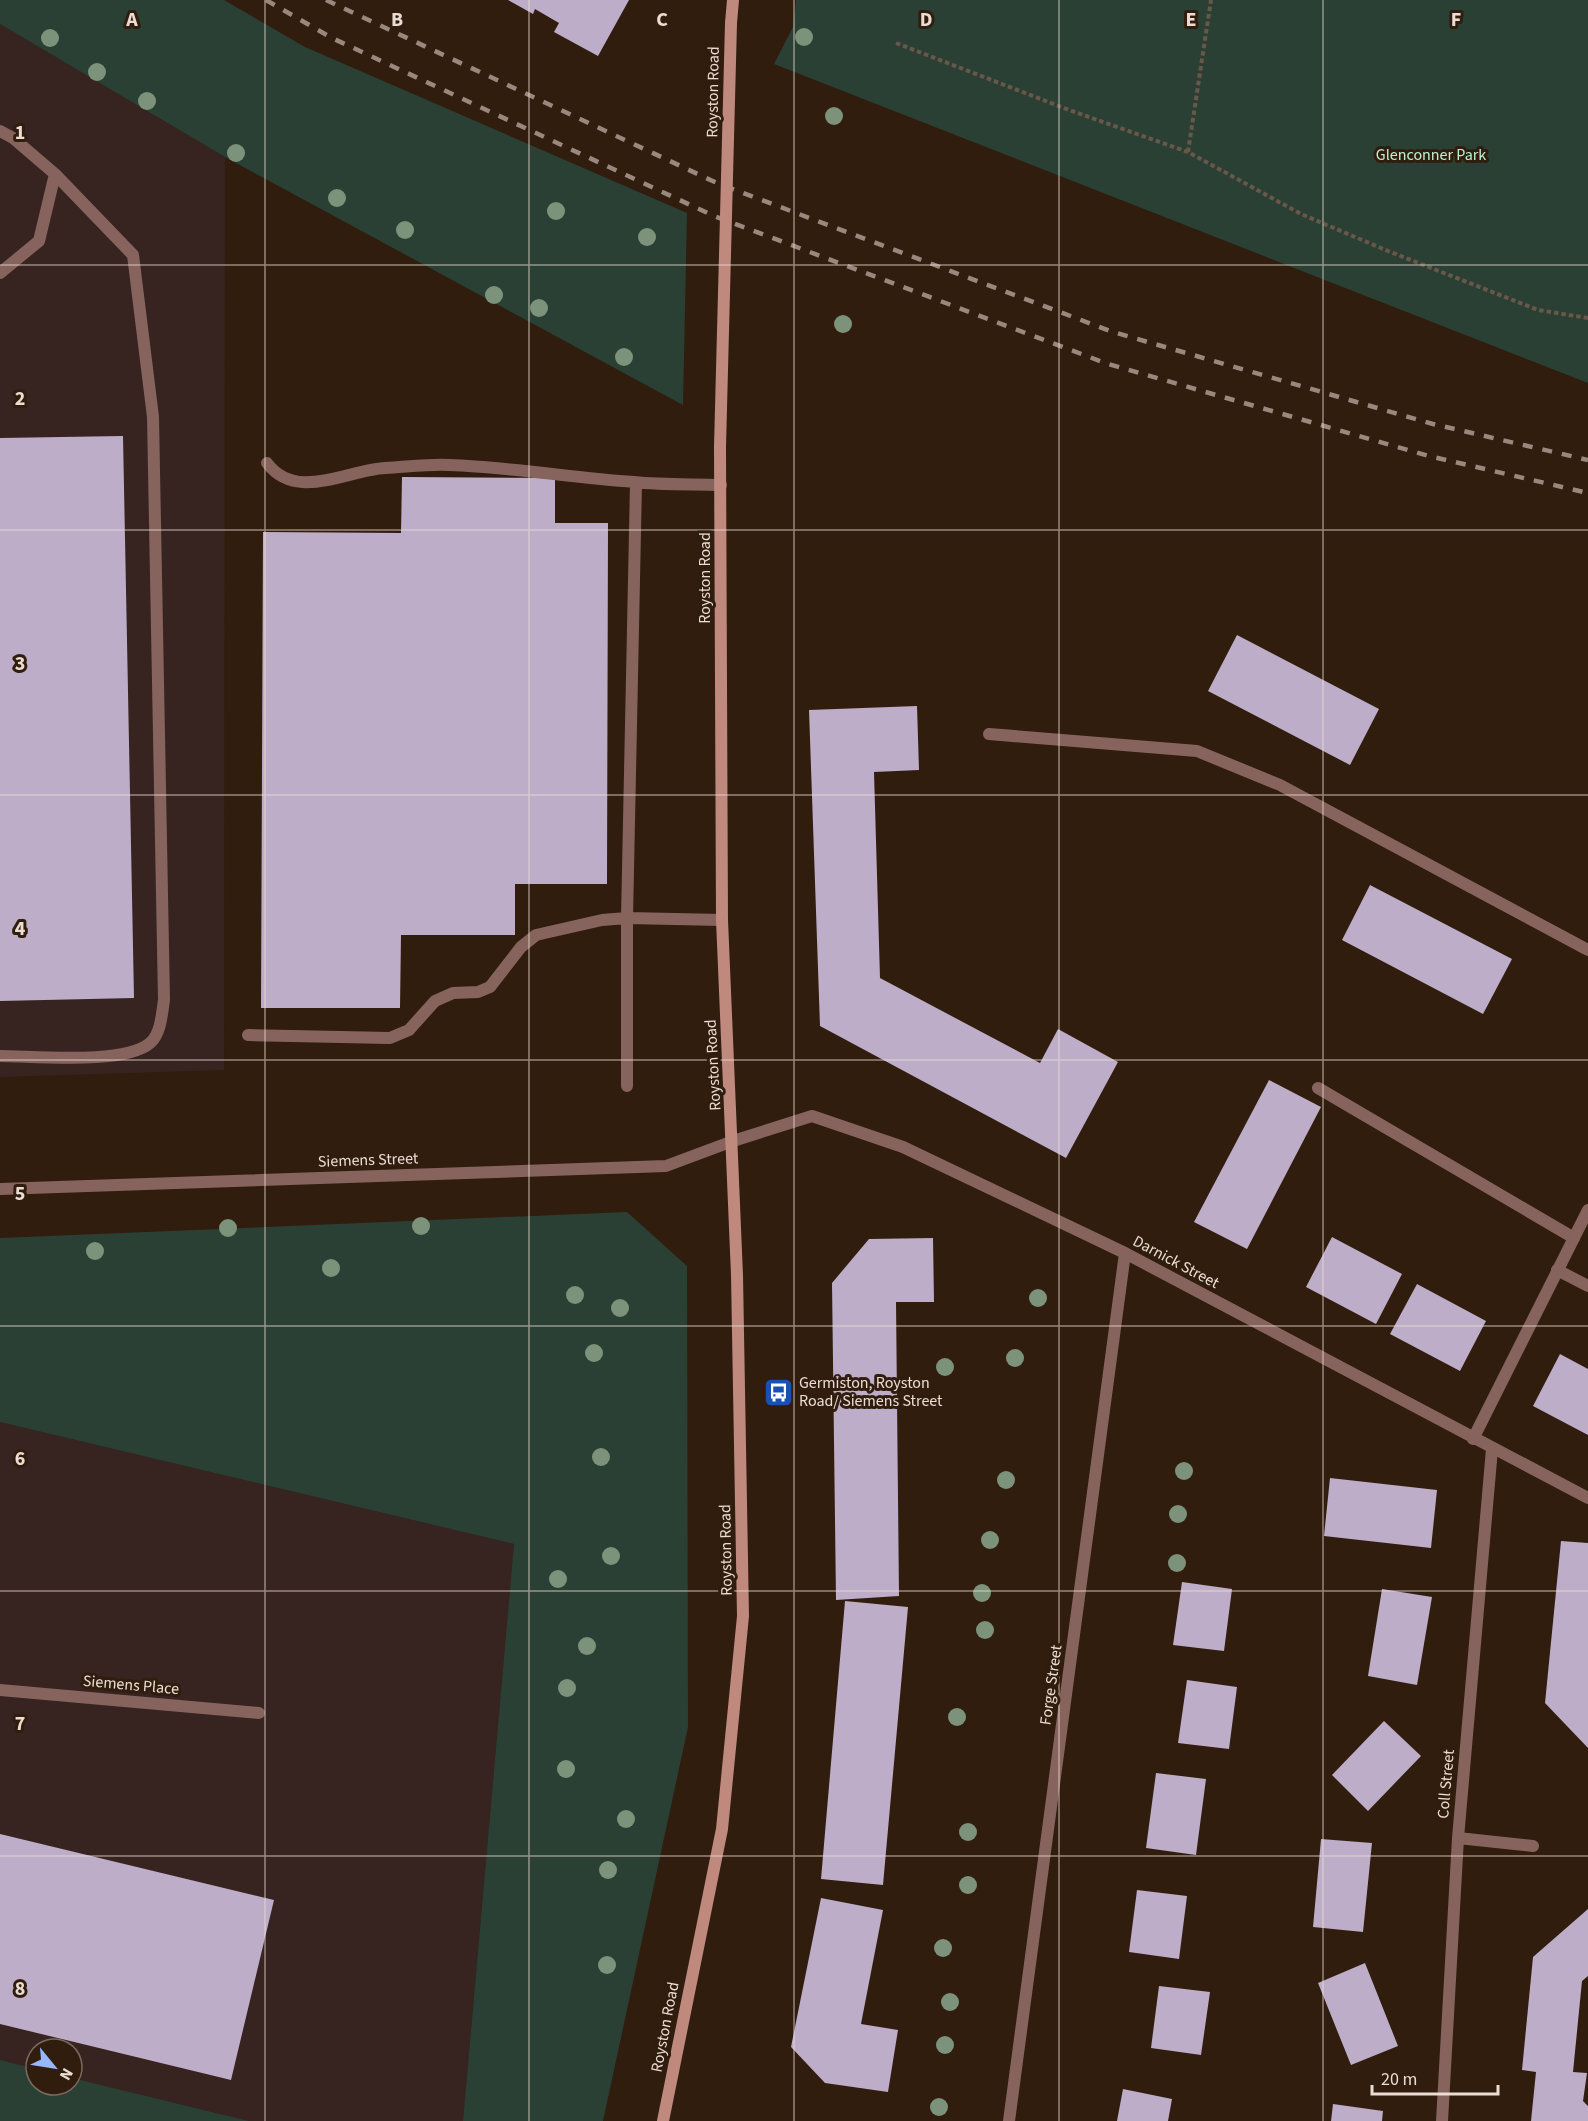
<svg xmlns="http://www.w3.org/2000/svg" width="1588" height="2121" font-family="'Source Sans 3',sans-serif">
<rect width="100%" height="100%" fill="#301d0e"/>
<path fill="#372421" d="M 0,24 L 225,157 L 224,1070 L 0,1077 Z
M 0,1422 L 514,1544 L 463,2121 L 249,2121 L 72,2078 L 72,2049 L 36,2049 L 36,2069 L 0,2060 Z"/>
<path fill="#2a4034" d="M 0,0 L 224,0 L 305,47 L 687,213 L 683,405 L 225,157 L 0,24 Z
M 796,0 L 1588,0 L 1588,383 L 774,64 L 793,27 Z
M 627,1212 L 687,1266 L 688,1727 L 603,2121 L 463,2121 L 514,1544 L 0,1422 L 0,1238 Z
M 0,2060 L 36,2069 L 36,2085 L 72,2085 L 72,2078 L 249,2121 L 0,2121 Z"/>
<path fill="#bdadc8" d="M 508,0 L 629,0 L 598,56 L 554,32 L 559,23 L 535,9 L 533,14 Z
M 123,436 L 134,998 L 0,1001 L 0,438 Z
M 402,477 L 555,478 L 555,523 L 608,523 L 607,884 L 515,884 L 515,935 L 401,935 L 400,1008 L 261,1008 L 263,532 L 401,533 Z
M 1237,635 L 1379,709 L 1350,765 L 1208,691 Z
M 917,706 L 919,770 L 874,772 L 880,978 L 1040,1063 L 1058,1029 L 1118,1062 L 1066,1158 L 820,1026 L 809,710 Z
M 1370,885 L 1512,959 L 1483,1014 L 1342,940 Z
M 1269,1080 L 1321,1107 L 1247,1249 L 1194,1222 Z
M 1332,1237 L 1402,1274 L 1376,1324 L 1306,1287 Z
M 933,1238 L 934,1302 L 896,1302 L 899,1596 L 836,1600 L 832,1283 L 869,1239 Z
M 1417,1284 L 1486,1321 L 1460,1371 L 1390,1334 Z
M 1560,1354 L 1588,1369 L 1588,1435 L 1533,1406 Z
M 1330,1478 L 1437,1490 L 1431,1548 L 1324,1536 Z
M 1561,1541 L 1588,1543 L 1588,1748 L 1545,1703 Z
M 1182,1582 L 1232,1589 L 1224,1651 L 1173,1645 Z
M 1382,1589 L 1432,1597 L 1417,1685 L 1368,1676 Z
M 845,1601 L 908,1607 L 883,1885 L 821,1879 Z
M 1187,1680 L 1237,1687 L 1229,1749 L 1178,1743 Z
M 1384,1721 L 1421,1756 L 1368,1811 L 1332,1775 Z
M 1156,1773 L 1206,1779 L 1196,1855 L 1146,1848 Z
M 0,1834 L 274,1900 L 231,2080 L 0,2024 Z
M 1321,1839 L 1372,1843 L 1363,1932 L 1313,1927 Z
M 1137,1890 L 1187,1896 L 1179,1959 L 1129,1952 Z
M 821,1898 L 883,1910 L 861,2024 L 898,2030 L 888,2092 L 825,2083 L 791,2047 Z
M 1588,1909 L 1588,1976 L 1582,1981 L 1573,2072 L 1587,2073 L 1583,2101 L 1588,2106 L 1588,2121 L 1531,2121 L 1536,2072 L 1522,2070 L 1533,1957 Z
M 1365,1963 L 1398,2046 L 1351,2065 L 1318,1983 Z
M 1159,1986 L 1210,1992 L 1201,2055 L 1151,2048 Z
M 1123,2089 L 1172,2099 L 1168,2121 L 1117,2121 Z
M 1333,2104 L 1383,2111 L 1382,2121 L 1331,2121 Z"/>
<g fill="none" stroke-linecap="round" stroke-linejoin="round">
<path stroke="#69574a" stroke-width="4" stroke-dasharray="4.5 3" stroke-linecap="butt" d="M 896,43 L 1069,110 L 1188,152 L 1301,214 L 1388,251 L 1538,310 L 1588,318
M 1188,152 L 1211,0"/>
<path stroke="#86645d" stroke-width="12" d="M 0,131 L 13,138 L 55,174 L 39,241 L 0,273
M 267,463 C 296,502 347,470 385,468 C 406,467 428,464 449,465 C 511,467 573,478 634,482 C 663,485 692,484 721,485
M 248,1035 L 390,1038 L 409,1030 L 435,1001 L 453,993 L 478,992 L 490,987 L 521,947 L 536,935 L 602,920 L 627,918 L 636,483
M 0,1056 C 34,1056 125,1065 150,1043 C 161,1034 162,1013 164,1000 L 153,417 L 133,255 L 55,174
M 627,1086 L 627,918 L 722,920
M 1318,1088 L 1574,1238
M 1557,1270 L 1588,1286
M 0,1690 L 259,1713"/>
<path stroke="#86645d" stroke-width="12" d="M 989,734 L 1197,751 L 1280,785 L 1588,950
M 0,1189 L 666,1166 L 733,1141 L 812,1116 L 903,1147 L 1125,1253 L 1588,1498
M 1473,1439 L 1588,1210
M 1458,1838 L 1533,1846
M 1009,2121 L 1125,1253
M 1442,2121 L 1458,1838 L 1492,1449"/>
<path stroke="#bf897e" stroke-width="12" d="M 731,23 L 733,0
M 663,2121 L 722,1829 L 743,1616 L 737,1275 L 722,920 L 720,447"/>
<path stroke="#99887d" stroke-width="4.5" stroke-dasharray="10 10" stroke-linecap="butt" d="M 266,0 L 332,38 L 714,216 L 1108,364 L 1429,456 L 1588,493
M 326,0 L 719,184 L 1113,332 L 1433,424 L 1588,460"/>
<path stroke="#bf897e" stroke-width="12" d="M 720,447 L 731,23"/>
</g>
<g fill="#7c927a">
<circle cx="804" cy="37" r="9"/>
<circle cx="50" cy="38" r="9"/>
<circle cx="97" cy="72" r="9"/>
<circle cx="147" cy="101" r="9"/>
<circle cx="834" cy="116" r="9"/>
<circle cx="236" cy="153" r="9"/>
<circle cx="337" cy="198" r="9"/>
<circle cx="556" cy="211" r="9"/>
<circle cx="405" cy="230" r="9"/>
<circle cx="647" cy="237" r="9"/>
<circle cx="494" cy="295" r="9"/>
<circle cx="539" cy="308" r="9"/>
<circle cx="843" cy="324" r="9"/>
<circle cx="624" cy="357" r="9"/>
<circle cx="421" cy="1226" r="9"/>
<circle cx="228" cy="1228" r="9"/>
<circle cx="95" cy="1251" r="9"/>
<circle cx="331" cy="1268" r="9"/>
<circle cx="575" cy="1295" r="9"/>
<circle cx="1038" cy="1298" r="9"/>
<circle cx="620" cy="1308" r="9"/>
<circle cx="594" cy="1353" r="9"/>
<circle cx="1015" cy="1358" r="9"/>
<circle cx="945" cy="1367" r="9"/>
<circle cx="601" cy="1457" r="9"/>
<circle cx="1184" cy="1471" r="9"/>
<circle cx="1006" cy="1480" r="9"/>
<circle cx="1178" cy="1514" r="9"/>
<circle cx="990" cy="1540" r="9"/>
<circle cx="611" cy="1556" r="9"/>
<circle cx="1177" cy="1563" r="9"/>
<circle cx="558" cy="1579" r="9"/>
<circle cx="982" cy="1593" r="9"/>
<circle cx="985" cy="1630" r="9"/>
<circle cx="587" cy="1646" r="9"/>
<circle cx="567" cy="1688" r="9"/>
<circle cx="957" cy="1717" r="9"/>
<circle cx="566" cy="1769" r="9"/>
<circle cx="626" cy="1819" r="9"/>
<circle cx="968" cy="1832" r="9"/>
<circle cx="608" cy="1870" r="9"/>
<circle cx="968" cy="1885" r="9"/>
<circle cx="943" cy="1948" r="9"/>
<circle cx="607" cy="1965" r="9"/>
<circle cx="950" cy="2002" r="9"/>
<circle cx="945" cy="2045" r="9"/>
<circle cx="939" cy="2107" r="9"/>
</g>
<path fill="none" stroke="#ebddd4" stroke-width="1.5" stroke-opacity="0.55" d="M 265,0 L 265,2121M 529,0 L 529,2121M 794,0 L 794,2121M 1059,0 L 1059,2121M 1323,0 L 1323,2121M 0,265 L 1588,265M 0,530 L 1588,530M 0,795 L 1588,795M 0,1060 L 1588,1060M 0,1326 L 1588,1326M 0,1591 L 1588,1591M 0,1856 L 1588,1856"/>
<defs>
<symbol id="bus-square" viewBox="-11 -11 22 22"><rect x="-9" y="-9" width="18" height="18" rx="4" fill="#1a4fb4" stroke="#301d0e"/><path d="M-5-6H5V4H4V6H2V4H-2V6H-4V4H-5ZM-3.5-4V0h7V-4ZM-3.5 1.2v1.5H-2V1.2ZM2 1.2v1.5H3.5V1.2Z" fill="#fff"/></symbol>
</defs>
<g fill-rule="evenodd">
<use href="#bus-square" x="762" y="1376" width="33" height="33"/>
</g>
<g text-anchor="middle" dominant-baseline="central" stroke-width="6" stroke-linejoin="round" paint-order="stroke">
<g font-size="16" fill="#ebddd4" stroke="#301d0e">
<text transform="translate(713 92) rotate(-89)">Royston Road</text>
<text transform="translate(705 578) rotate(-90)">Royston Road</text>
<text transform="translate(713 1065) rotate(-93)">Royston Road</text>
<text transform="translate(368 1160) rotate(-2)">Siemens Street</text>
<text transform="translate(1176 1262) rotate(28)">Darnick Street</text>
<text transform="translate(726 1550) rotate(-91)">Royston Road</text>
<text transform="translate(131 1685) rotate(5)">Siemens Place</text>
<text transform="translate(1051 1685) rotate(-82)">Forge Street</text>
<text transform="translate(1446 1784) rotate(-85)">Coll Street</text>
<text transform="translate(665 2027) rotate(-79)">Royston Road</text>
</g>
<g font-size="16" fill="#baf2d3" stroke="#301d0e">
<text x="1431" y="155">Glenconner Park</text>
</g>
<g font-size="16" fill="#ebddd4" stroke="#301d0e" text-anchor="start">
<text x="799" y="1383">Germiston, Royston<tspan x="799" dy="18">Road/ Siemens Street</tspan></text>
</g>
</g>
<g font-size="20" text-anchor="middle" font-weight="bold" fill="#ebddd4" stroke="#301d0e" stroke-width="6" stroke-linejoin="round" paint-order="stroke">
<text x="132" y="26">A</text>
<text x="397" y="26">B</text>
<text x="662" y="26">C</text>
<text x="926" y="26">D</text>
<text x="1191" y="26">E</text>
<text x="1456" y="26">F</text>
<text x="20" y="139">1</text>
<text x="20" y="405">2</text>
<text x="20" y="670">3</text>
<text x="20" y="935">4</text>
<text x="20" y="1200">5</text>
<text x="20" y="1465">6</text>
<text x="20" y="1730">7</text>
<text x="20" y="1995">8</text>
</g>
<g transform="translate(54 2067) rotate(120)"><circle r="28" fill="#301d0e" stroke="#7b6a5d" stroke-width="1.5"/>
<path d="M0-4.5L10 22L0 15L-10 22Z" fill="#97b6fd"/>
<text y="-9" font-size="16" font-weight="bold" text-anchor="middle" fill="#ebddd4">N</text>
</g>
<path d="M1372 2085v9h126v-9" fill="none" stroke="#ebddd4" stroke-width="3"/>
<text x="1381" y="2085" font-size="18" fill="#ebddd4" stroke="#301d0e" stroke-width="4.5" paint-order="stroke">20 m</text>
</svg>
